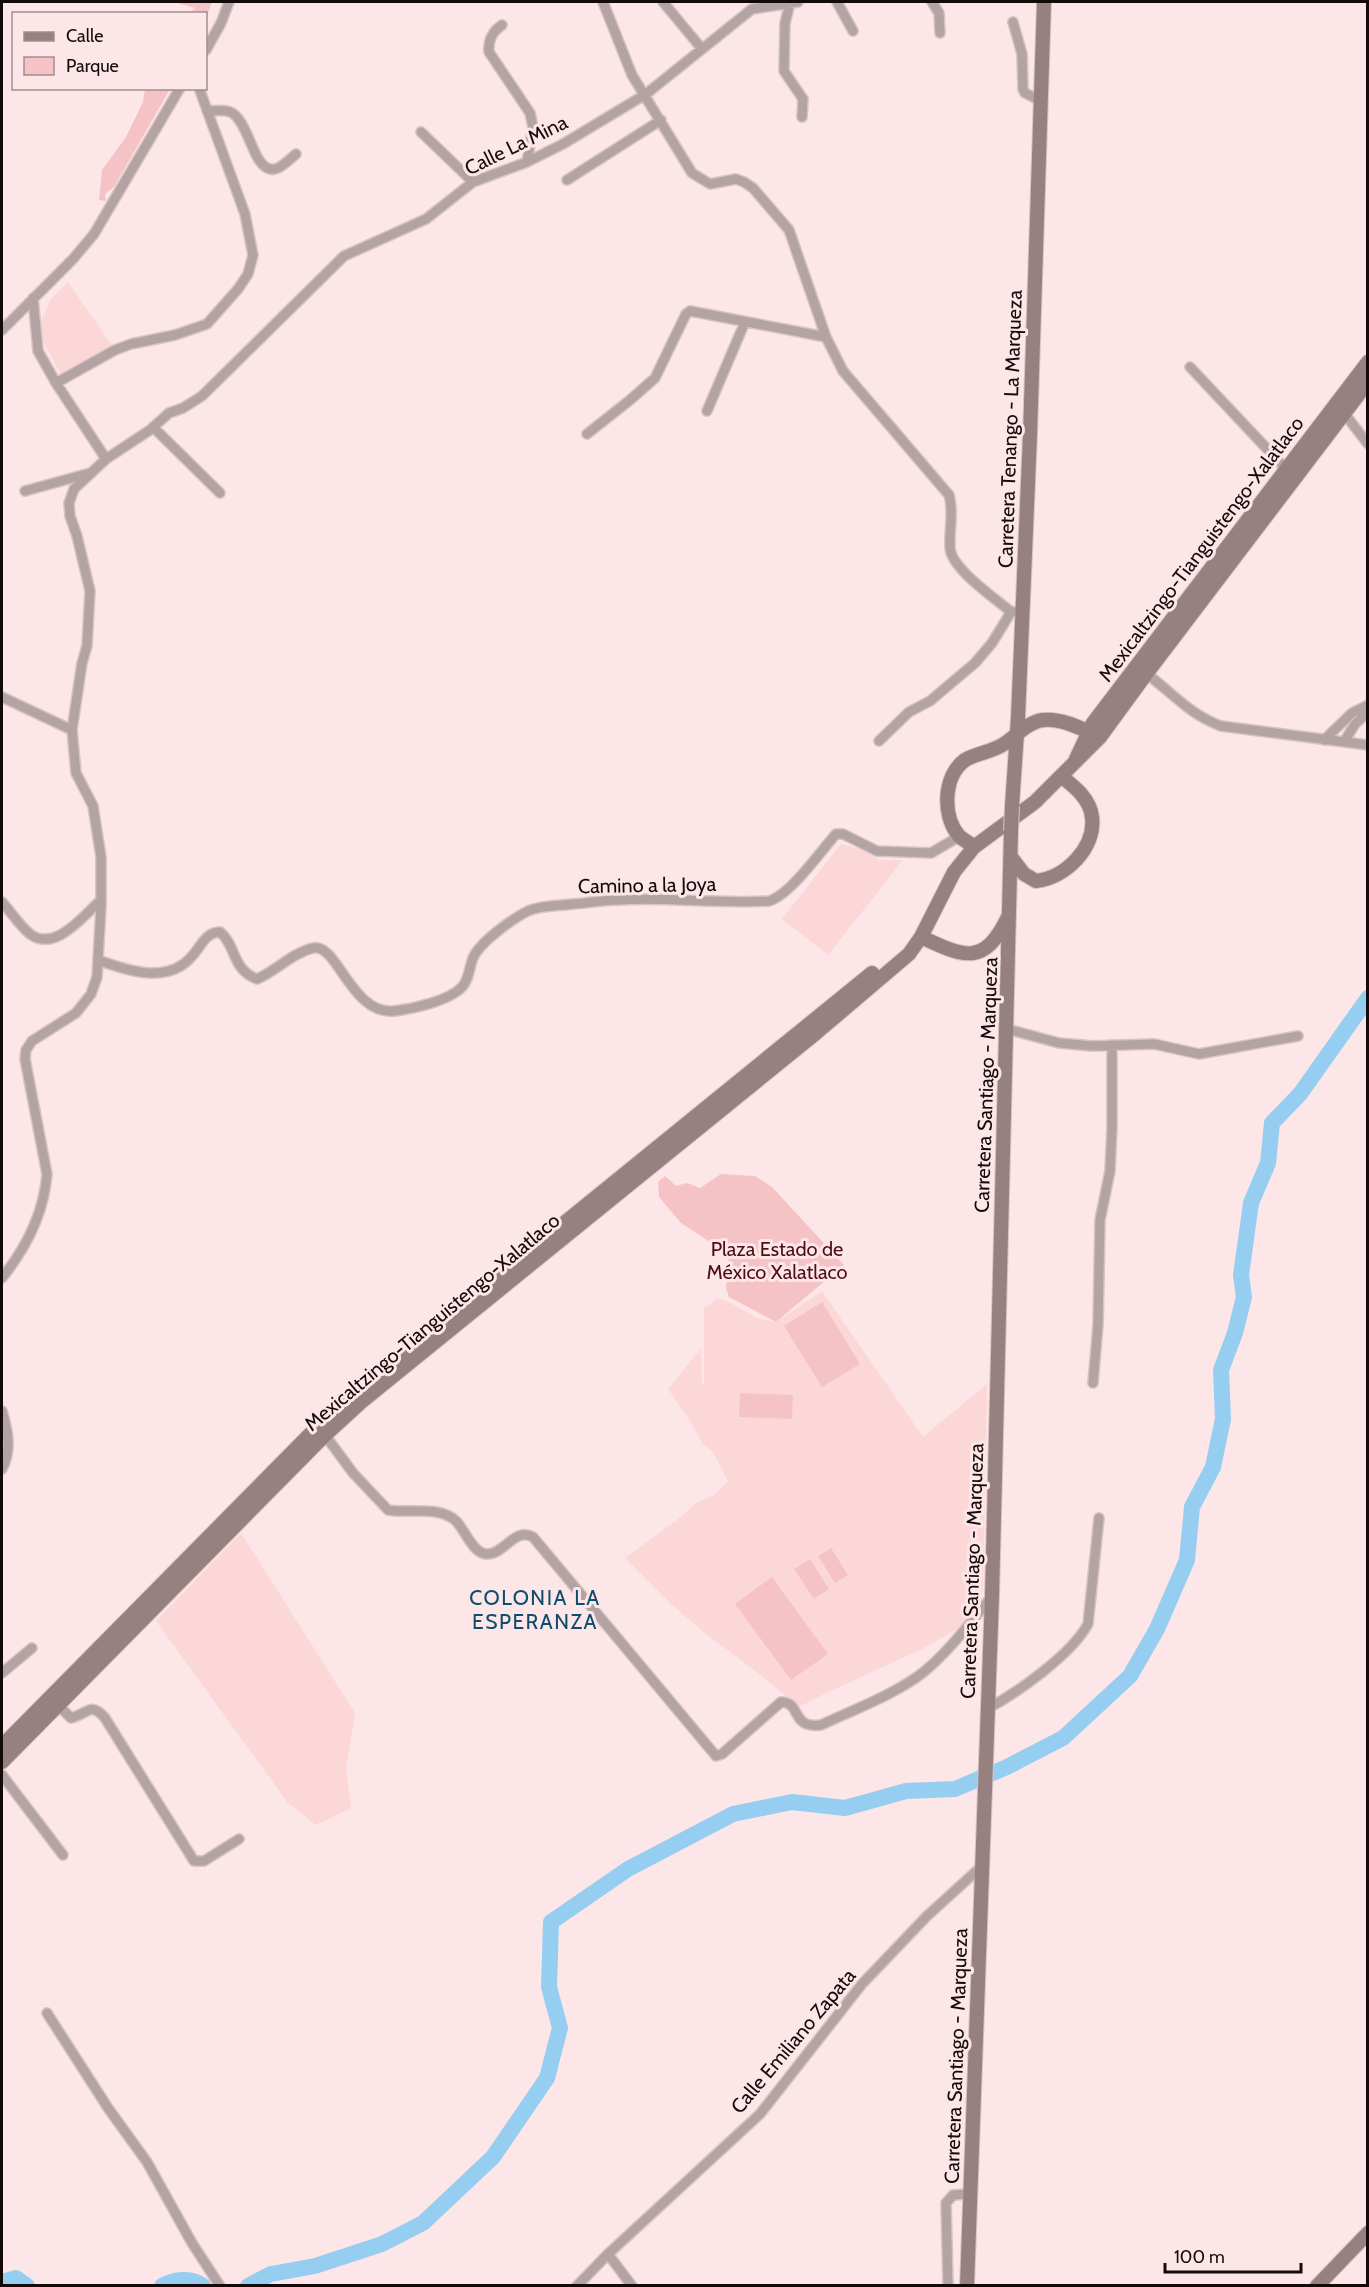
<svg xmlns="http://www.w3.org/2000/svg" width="1369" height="2287" font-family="Cabin,sans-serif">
<rect width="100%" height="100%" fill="#fde6e7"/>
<path fill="#fcd7d8" d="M 68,282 L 115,350 L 63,379 L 40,335 L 40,324 L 50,300 Z
M 841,844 L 863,850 L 880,860 L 903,860 L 828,955 L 782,919 Z
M 822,1291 L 923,1437 L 987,1384 L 983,1590 L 973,1620 L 922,1649 L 824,1694 L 799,1707 L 753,1669 L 706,1634 L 672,1605 L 625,1558 L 676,1521 L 696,1503 L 714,1495 L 728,1481 L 713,1452 L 702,1443 L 690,1421 L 668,1389 L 701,1349 L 702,1384 L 704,1384 L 704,1308 L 717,1299 L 727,1301 L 757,1318 L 776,1322 Z
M 241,1533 L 355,1713 L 346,1767 L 351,1808 L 316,1825 L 288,1803 L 156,1621 Z"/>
<path fill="#f5c3c5" d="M 173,2 L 212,2 L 206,18 L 206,14 L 190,13 L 195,8 Z
M 145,89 L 170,89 L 114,187 L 105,194 L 106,201 L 99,200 L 102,170 L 126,137 L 143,102 Z
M 721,1174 L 755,1176 L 772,1187 L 844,1265 L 776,1322 L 729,1297 L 726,1288 L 729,1260 L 710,1242 L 681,1223 L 659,1197 L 658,1182 L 665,1176 L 676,1186 L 687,1183 L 700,1188 Z
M 822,1302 L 860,1364 L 822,1387 L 784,1326 Z
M 740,1393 L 793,1395 L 792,1419 L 739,1417 Z
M 831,1548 L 848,1575 L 835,1583 L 818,1556 Z
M 810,1559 L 829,1589 L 814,1599 L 794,1569 Z
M 772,1577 L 828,1654 L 791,1680 L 735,1604 Z"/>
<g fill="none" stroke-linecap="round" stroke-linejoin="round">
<path stroke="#96cef2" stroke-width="16" d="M 2,2282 L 16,2278 L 27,2286
M 162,2286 C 174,2279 192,2277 203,2286
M 248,2286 L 271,2274 L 315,2266 L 382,2244 L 423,2223 L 493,2157 L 547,2078 L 560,2028 L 549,1987 L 551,1922 L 628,1869 L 733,1814 L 792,1802 L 845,1808 L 906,1791 L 955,1789 L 1007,1767 L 1063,1738 L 1130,1676 L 1157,1629 L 1187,1560 L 1192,1507 L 1213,1467 L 1223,1419 L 1221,1370 L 1235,1333 L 1244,1297 L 1241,1275 L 1251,1203 L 1268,1163 L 1272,1123 L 1300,1094 L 1368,998"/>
<defs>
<path id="minor" d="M 603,2 L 632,75 L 692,173 L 710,184 L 736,179 L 744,182 L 753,188 L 789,230 L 826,337 L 843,371 L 949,495 C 954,511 949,531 950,547 C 950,568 995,598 1011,612 L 1023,611
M 663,2 L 702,49
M 837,2 L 853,31
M 932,2 L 939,13 L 940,33
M 790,3 L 785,23 L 784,71 L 803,99 L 802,117
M 1013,22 L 1022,54 L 1023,89 L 1025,93 L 1041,101
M 502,25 C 492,32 488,40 489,52 L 530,113 L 533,127 L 527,162
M 206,50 L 221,23 L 229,2
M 207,111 C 214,111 224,109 230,112 C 243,116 251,148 259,160 C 272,179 283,165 296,154
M 421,132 L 473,182
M 567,180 L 661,120
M 33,298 L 38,351 L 56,383 L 106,459
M 2,330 L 73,259 L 94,234 L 180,88
M 1190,367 L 1286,469
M 56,383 L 115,350 L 131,344 L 175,335 L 207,324 L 238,289 L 248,274 L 253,255 L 245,214 L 199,88
M 707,411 L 745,322
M 1344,413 L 1368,444
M 153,427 L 220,493
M 587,434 L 630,400 L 655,378 L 686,314 L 690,311 L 826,337
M 25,491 L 90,473
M 1143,671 C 1171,691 1188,714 1221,726 L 1368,745
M 2,697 L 72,730
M 1324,740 L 1352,713 L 1368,705
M 879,741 L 909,712 L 930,701 L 975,663 L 992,643 L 1011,612
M 1344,742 L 1355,724 L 1368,712
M 2,902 C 11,912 20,926 30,934 C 55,953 84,915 101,900
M 98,960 C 128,971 169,985 193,955 C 201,946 206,932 220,932 C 237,946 231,969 257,979 C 276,971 292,953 313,948 C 337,942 351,1015 394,1011 C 412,1009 449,1001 462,987 C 469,980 469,968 473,958 C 480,942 512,919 528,911 C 541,905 558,906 573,904 C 588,903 603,900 618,900 C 668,897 718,904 769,901 C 790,895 820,852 836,834 L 843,834 L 877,851 L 931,853 L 960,836
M 1007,1029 L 1059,1043 L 1092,1046 L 1154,1044 L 1199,1054 L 1298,1036
M 2,1278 C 26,1248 44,1212 47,1174 L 25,1059 L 26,1050 L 32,1041 L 76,1013 L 91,994 L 97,977 L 101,907 L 101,857 L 93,806 L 76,773 L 72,730 L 82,663 L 87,646 L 90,591 L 77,536 L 70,516 L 69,503 L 74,489 L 106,459 L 150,430 L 169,413 L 183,408 L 202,396 L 344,256 L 426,219 L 473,182 L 527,162 L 563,144 L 646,94 L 752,9 L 798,2
M 1093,1383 L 1098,1325 L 1100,1220 L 1110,1171 L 1112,1128 L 1112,1045
M 2,1411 C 8,1431 12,1450 2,1469
M 325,1435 L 353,1473 L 388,1510 C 409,1514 439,1505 456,1521 C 465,1530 473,1554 487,1554 C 505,1554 514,1527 533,1537 L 716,1756 L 722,1754 L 781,1702 C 802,1702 790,1729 821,1725 C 853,1710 888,1697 917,1677 C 943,1659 972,1621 992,1596
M 2,1673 L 32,1648
M 58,1705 L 71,1718 C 88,1714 90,1701 105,1718 L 194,1861 L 204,1861 L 239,1839
M 987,1709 C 1017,1693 1072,1654 1088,1624 L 1099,1518
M 2,1775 L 63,1855
M 47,2013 L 108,2108 L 147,2162 L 192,2243 L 220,2286
M 608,2254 L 632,2286
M 577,2286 L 608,2254 L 760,2114 L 862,1984 L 927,1916 L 982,1866
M 948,2286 L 946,2203 L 953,2195 L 970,2194"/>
<path id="secondary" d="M 1076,759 L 1093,723 L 1368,362
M 1012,806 L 1018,718 L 1030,435 L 1044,2
M 974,847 C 970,843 963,840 959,836 C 942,816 943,776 965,760 C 977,753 992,752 1004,744 C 1016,736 1028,722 1043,720 C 1061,718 1080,728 1096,735
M 1011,857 L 1024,874 L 1036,881 C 1065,878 1096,848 1092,817 C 1090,799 1075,787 1062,777
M 921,937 C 964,957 984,967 1008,917
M 2,1746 L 334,1410 L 872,973
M 2,1762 L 325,1435 L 361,1402 L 816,1033 L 909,954 L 921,937 L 954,872 L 974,847 L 1035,802 L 1100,737 L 1146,674 L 1368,382
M 967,2286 L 992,1596 L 1011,831
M 1317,2286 L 1368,2233"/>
</defs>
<use href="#minor" stroke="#d8c3c4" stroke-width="12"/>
<use href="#secondary" stroke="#d8c3c4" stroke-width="16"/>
<use href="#minor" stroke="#b3a3a3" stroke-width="9"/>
<use href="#secondary" stroke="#978080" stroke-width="14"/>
<defs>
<path id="secondary-bridge" d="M 1011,831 L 1012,806"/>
</defs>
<use href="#secondary-bridge" stroke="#d8c3c4" stroke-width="16" stroke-linecap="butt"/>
<use href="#secondary-bridge" stroke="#978080" stroke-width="14"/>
</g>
<g text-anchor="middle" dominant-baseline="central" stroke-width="6" stroke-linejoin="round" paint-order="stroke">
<g font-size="20" fill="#150a0a" stroke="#fde6e7">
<text transform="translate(516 145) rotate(-26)">Calle La Mina</text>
<text transform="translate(1010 429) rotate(-88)">Carretera Tenango - La Marqueza</text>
<text transform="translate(1201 549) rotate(-53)">Mexicaltzingo-Tianguistengo-Xalatlaco</text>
<text transform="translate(647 885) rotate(-1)">Camino a la Joya</text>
<text transform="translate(986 1085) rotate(-88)">Carretera Santiago - Marqueza</text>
<text transform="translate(432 1322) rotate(-40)">Mexicaltzingo-Tianguistengo-Xalatlaco</text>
<text transform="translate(972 1571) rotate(-88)">Carretera Santiago - Marqueza</text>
<text transform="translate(793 2041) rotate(-50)">Calle Emiliano Zapata</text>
<text transform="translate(956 2056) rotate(-88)">Carretera Santiago - Marqueza</text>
</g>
<g font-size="20" fill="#4e0e19" stroke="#fde6e7">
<text x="777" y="1249">Plaza Estado de<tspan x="777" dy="23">México Xalatlaco</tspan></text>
</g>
<g font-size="21" letter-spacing="1.5" fill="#0e4d6c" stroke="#fde6e7">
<text x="535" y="1597">COLONIA LA<tspan x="535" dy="24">ESPERANZA</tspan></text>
</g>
</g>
<rect width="1369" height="2287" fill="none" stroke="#150a0a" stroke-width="6"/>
<rect x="12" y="12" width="195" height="78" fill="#fde6e7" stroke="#a08e8f" stroke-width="1.5"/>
<rect x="24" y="32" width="30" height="9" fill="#978080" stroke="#a08e8f" stroke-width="1.5"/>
<text x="66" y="42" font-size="18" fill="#150a0a">Calle</text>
<rect x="24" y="57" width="30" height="18" fill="#f5c3c5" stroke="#a08e8f" stroke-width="1.5"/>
<text x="66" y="72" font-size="18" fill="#150a0a">Parque</text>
<path d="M1165 2263v9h136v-9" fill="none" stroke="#150a0a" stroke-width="3"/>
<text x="1174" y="2263" font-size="18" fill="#150a0a" stroke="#fde6e7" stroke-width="4.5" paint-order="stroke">100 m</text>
</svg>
